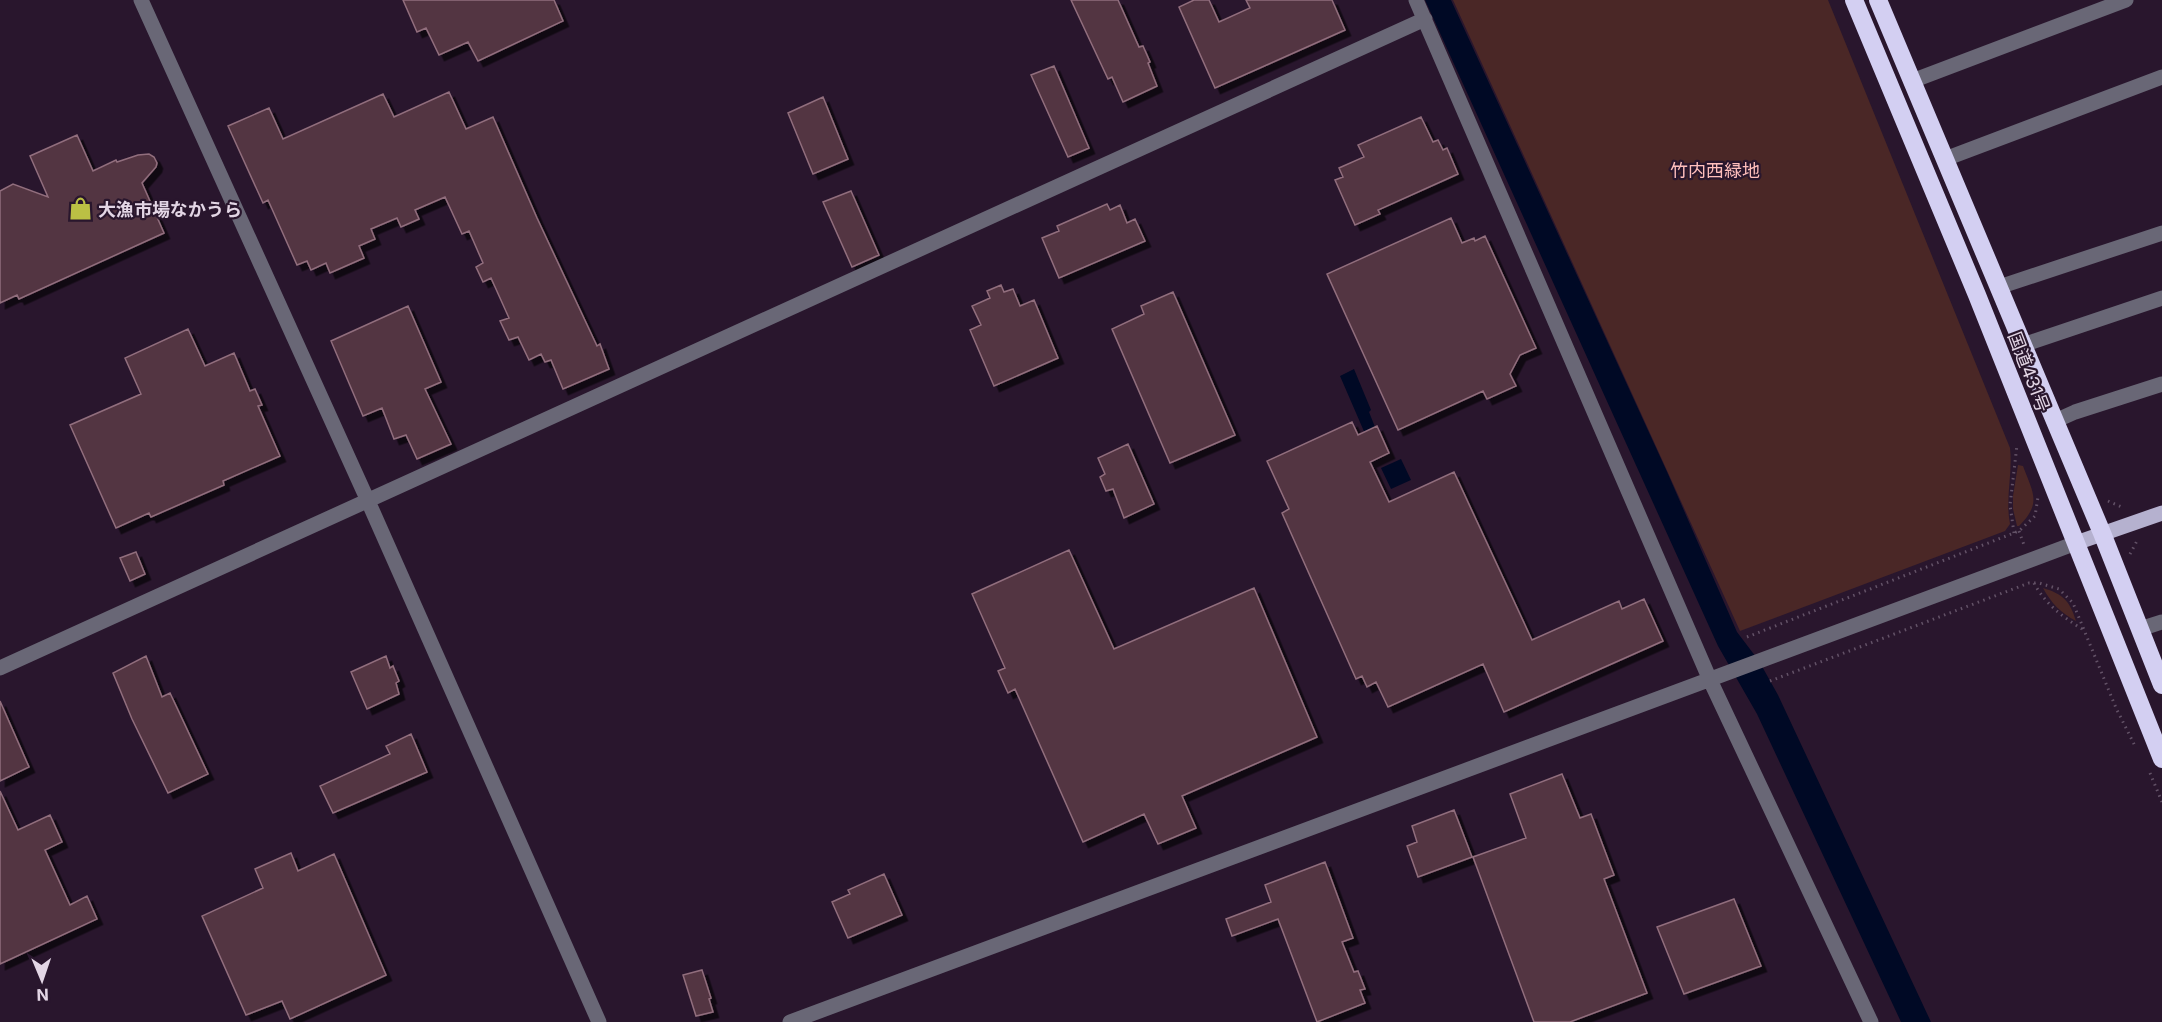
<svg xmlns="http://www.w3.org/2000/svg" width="2162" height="1022" font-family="Inter,'Noto Sans JP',sans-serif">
<defs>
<filter id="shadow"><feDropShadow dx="5.5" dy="5.5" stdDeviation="0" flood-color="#0009"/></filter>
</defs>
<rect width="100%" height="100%" fill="#29162d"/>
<path fill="#4a2726" d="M 1453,0 L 1828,0 L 2010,448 C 2013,473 2005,498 2010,524 L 2005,531 L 1740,631 Z
M 2018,465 L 2023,466 C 2033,493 2042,503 2019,526 L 2017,526 L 2013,509 L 2013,496 Z
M 2043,588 C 2063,594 2070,601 2076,621 C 2061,613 2051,603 2043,588 Z"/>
<path fill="#000925" d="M 1425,0 L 1451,0 L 1668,474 L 1737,632 L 1759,661 L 1778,695 L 1931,1022 L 1901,1022 L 1757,714 L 1718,646 Z
M 1354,369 L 1371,410 L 1369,412 L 1377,432 L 1366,436 L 1340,376 Z
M 1401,459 L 1411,480 L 1391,489 L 1381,468 Z"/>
<path fill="#533442" stroke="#916e7d" stroke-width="1.5" filter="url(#shadow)" d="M 403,0 L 554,0 L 563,21 L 478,61 L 468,42 L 439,55 L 426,28 L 417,32 Z
M 1071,0 L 1118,0 L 1139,47 L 1143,46 L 1150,62 L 1148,63 L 1157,86 L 1123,102 L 1112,77 L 1108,79 Z
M 1194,0 L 1209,0 L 1219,22 L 1250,8 L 1246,0 L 1332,0 L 1345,30 L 1215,88 L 1179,7 Z
M 1054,66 L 1089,148 L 1068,157 L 1031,75 Z
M 449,92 L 466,129 L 493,117 L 537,218 L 597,346 L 600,344 L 609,369 L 563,389 L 551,360 L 545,362 L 541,354 L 529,360 L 518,337 L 509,340 L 500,321 L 509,318 L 491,278 L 483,282 L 476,267 L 483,263 L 469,231 L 462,234 L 445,197 L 415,210 L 419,219 L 401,227 L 397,218 L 371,229 L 375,239 L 359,246 L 364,258 L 330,273 L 326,263 L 311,270 L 307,261 L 297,265 L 268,200 L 263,203 L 228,126 L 269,108 L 283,139 L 383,94 L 394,117 Z
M 823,97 L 848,159 L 813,174 L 788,113 Z
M 1421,117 L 1433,142 L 1438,140 L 1443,150 L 1447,148 L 1458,174 L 1378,210 L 1380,214 L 1355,225 L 1335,180 L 1343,177 L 1339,168 L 1364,157 L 1358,145 Z
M 77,135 L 93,171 L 116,160 L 117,162 L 138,155 L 149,154 L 154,157 L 157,163 L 156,167 L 142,183 L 164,233 L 19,299 L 17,295 L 0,303 L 0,191 L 13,184 L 48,197 L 30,156 Z
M 851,191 L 879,255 L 852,267 L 823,202 Z
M 1107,204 L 1110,210 L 1120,205 L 1127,223 L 1135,219 L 1145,241 L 1059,278 L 1042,238 L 1059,231 L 1057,226 Z
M 1451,218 L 1462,243 L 1474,238 L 1475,241 L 1485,236 L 1536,348 L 1520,355 L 1510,374 L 1516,386 L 1487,399 L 1483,391 L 1398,430 L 1327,274 Z
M 1001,285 L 1004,292 L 1013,289 L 1020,306 L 1034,300 L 1058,358 L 994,386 L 970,330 L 981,325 L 972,306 L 990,298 L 987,291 Z
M 1173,292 L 1235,435 L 1170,463 L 1112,329 L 1144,314 L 1141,306 Z
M 408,306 L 441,382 L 425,389 L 451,444 L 417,459 L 406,435 L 394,439 L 382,408 L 363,416 L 331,341 Z
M 188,329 L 205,366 L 234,353 L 250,391 L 255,389 L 262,405 L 258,406 L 280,456 L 223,481 L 224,485 L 151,517 L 149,513 L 116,528 L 70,425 L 141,394 L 125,358 Z
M 1352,422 L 1358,435 L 1377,426 L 1389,453 L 1370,462 L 1389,502 L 1454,472 L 1532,640 L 1619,601 L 1622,609 L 1644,599 L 1663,641 L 1504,712 L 1483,664 L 1388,707 L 1376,682 L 1367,687 L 1362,676 L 1356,679 L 1282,513 L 1289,509 L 1267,461 Z
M 1128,444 L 1154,504 L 1124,518 L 1113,489 L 1106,491 L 1100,477 L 1105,474 L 1098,458 Z
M 1069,550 L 1114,649 L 1254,588 L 1317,737 L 1182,796 L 1196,828 L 1158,844 L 1144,814 L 1083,842 L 1015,689 L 1008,693 L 998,671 L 1005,668 L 972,594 Z
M 136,552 L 145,574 L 130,581 L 120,558 Z
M 146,656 L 162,697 L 170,693 L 208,774 L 168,793 L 132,719 L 113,673 Z
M 386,656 L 390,668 L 393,666 L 399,681 L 396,683 L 399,694 L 367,709 L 351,672 Z
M 0,701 L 29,767 L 0,781 Z
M 411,734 L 427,772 L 333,813 L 320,786 L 390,754 L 386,746 Z
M 1562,774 L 1580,818 L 1591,814 L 1614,875 L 1604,879 L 1647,993 L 1570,1022 L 1534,1022 L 1473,857 L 1526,838 L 1510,794 Z
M 0,791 L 18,830 L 50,815 L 62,842 L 45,850 L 70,905 L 87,896 L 97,919 L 0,964 Z
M 1454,810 L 1472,857 L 1418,877 L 1407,846 L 1417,842 L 1412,826 Z
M 291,853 L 298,871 L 334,854 L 386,975 L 290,1019 L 282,1001 L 246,1015 L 202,916 L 263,888 L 255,869 Z
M 1325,862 L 1353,938 L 1342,942 L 1354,972 L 1358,971 L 1365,989 L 1360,990 L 1365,1003 L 1317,1022 L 1278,919 L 1232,936 L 1226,919 L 1271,902 L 1265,885 Z
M 884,874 L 902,915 L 848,938 L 832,902 L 850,894 L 848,890 Z
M 1734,899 L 1761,966 L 1684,994 L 1657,927 Z
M 702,970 L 711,998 L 709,999 L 713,1012 L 696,1016 L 683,975 Z"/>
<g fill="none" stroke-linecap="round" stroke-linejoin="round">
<path stroke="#635267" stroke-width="3" stroke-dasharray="1.5 4.5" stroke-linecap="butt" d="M 2108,501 L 2124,508
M 2019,531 L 2024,545
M 2014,533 L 2010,505 L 2017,445
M 2130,554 L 2138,539
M 2034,583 C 2045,604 2063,617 2082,629
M 1747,637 L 2019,531 L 2035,516 L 2038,497
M 1770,681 L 2029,583 L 2039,583 L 2059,589 L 2073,603 L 2116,708 L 2135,746
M 2150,773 L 2162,802"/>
<path stroke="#696776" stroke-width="15" d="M 141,0 L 368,501 L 599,1022
M 1416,0 L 1710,680 L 1871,1022
M 1912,81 L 2126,0
M 1945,159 L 2162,77
M 1999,287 L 2162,233
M 2023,345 L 2162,298
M 2055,421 L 2075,412 L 2162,384
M 2140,629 L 2162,622
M 0,668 L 1425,19
M 790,1022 L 2076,543"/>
<path stroke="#b5b1cf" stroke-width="15" d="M 2076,543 L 2162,513"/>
<path stroke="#d3cff2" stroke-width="18" d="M 1854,0 L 1977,295 L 2162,759
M 1878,0 L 2102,533 L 2162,685"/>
</g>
<defs>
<symbol id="shop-bare" viewBox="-9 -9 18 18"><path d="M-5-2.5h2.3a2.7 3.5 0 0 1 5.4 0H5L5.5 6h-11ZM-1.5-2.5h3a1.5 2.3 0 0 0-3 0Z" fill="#bbc044" stroke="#29162d" stroke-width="2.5" paint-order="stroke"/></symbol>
</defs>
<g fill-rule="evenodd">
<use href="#shop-bare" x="64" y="192" width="33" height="33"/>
</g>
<g text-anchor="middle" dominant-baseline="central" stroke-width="4.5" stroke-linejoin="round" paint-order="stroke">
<g font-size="18" fill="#ffbfbc" stroke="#29162d">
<text x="1715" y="170">竹内西緑地</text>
</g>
<g font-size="18" font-weight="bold" fill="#e3d6e5" stroke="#29162d" text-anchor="start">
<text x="98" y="209">大漁市場なかうら</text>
</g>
<g font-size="18" fill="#e3d6e5" stroke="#29162d">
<text transform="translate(2029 372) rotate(69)">国道431号</text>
</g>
</g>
<g transform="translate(42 980) rotate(178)" stroke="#29162d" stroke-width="4.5" paint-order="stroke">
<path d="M0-4.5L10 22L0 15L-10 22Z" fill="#e3d6e5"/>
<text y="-9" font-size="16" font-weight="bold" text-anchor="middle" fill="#e3d6e5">N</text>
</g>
</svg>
